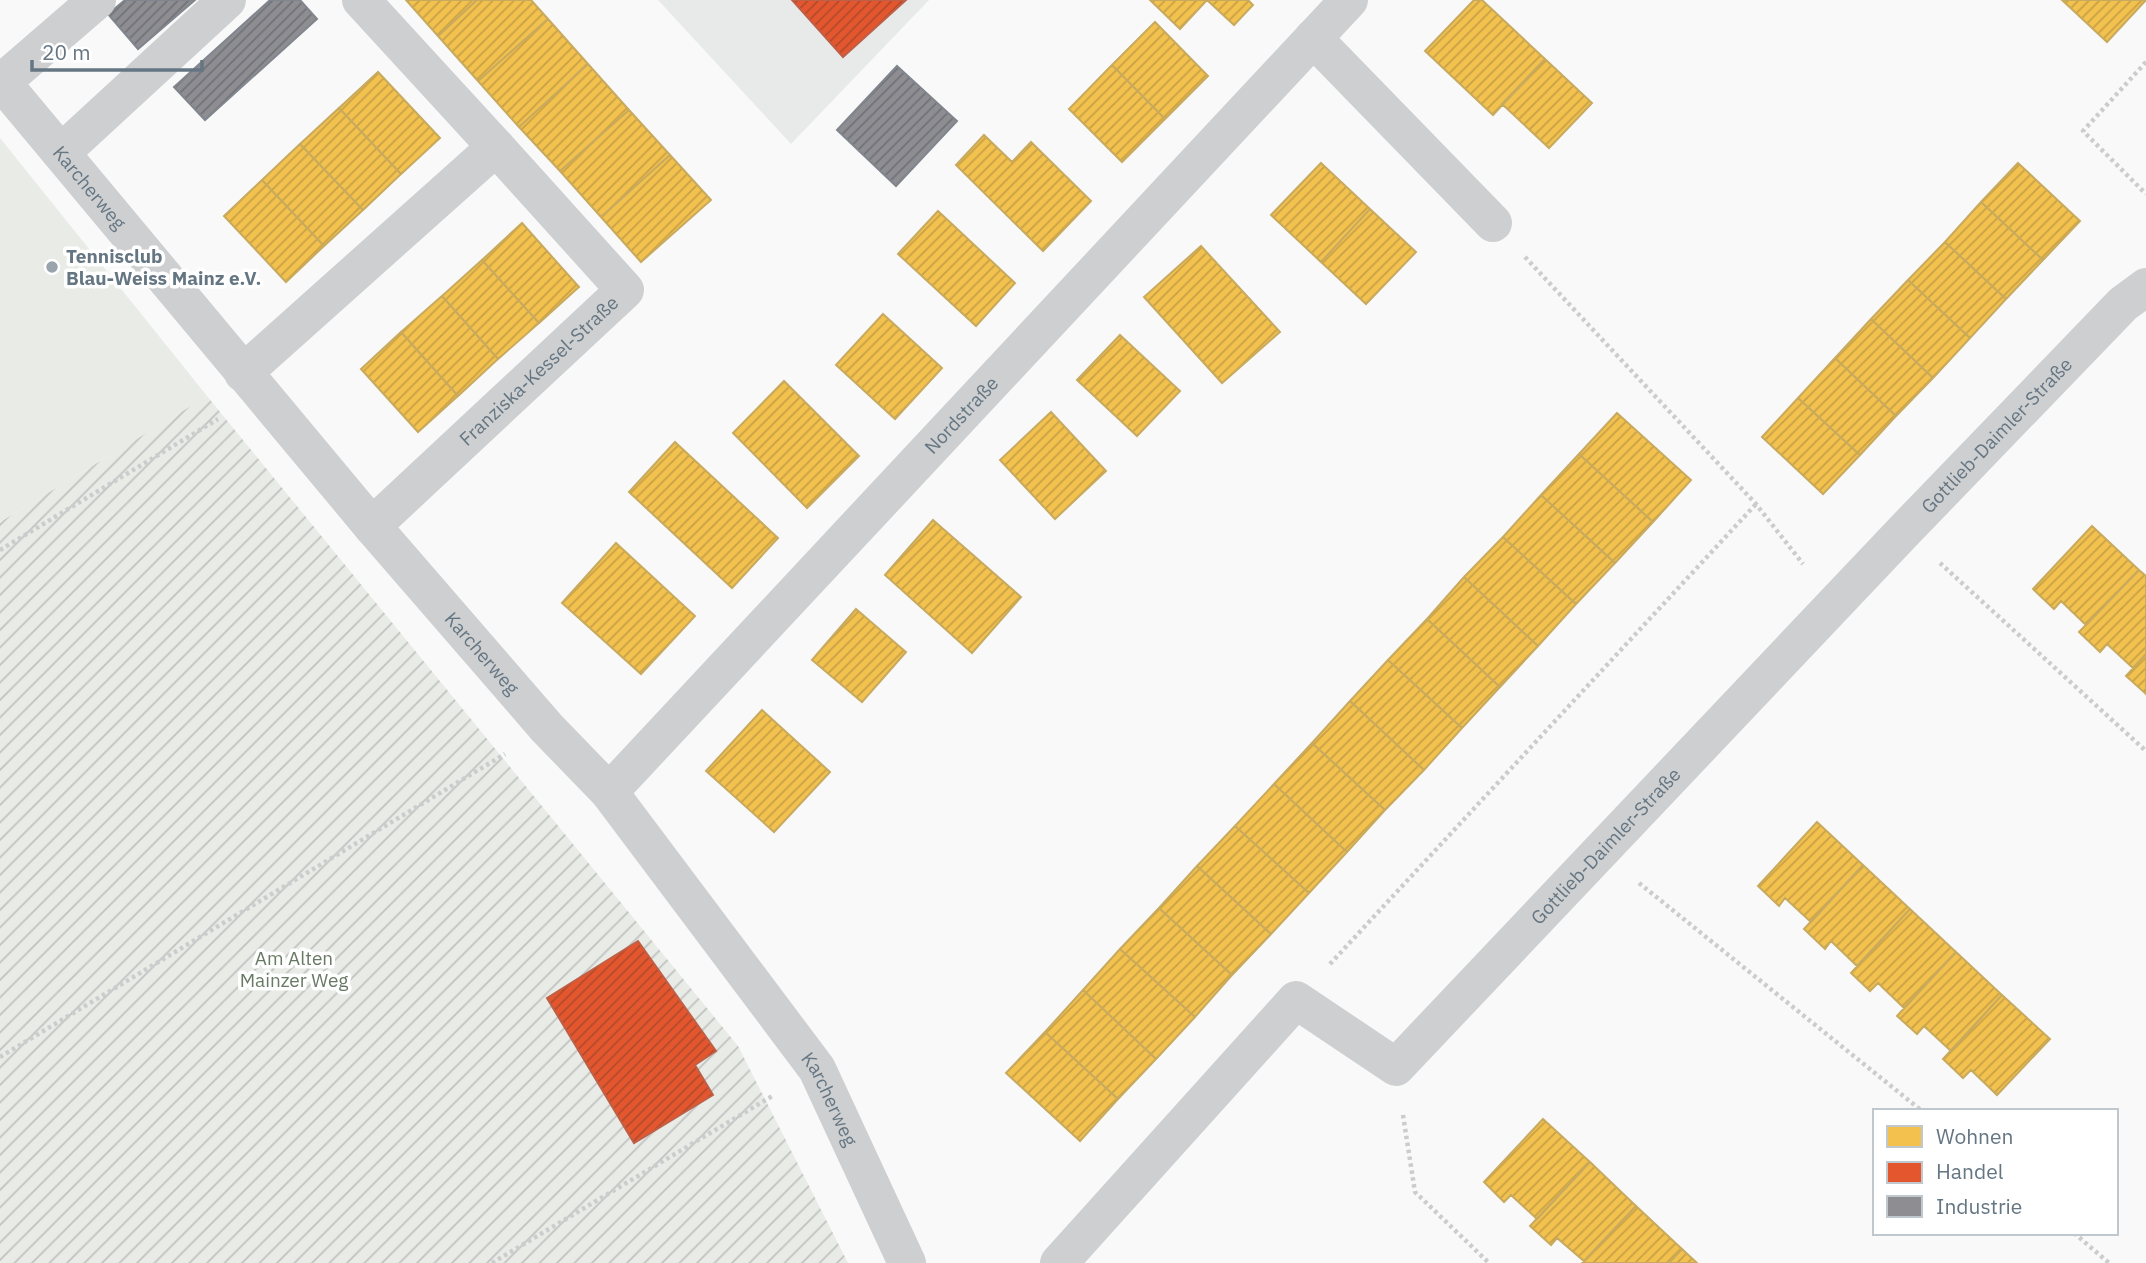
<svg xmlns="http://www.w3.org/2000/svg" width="2146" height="1263" font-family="'IBM Plex Sans',sans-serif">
<defs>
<pattern id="garden-furrows" width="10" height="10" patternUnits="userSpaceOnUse" patternTransform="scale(1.75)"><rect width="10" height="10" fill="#e8ebe6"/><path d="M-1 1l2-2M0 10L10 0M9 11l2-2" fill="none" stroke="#c0c3c0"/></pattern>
<pattern id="homes-hatch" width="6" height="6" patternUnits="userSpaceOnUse" patternTransform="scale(1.75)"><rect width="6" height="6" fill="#f2c14e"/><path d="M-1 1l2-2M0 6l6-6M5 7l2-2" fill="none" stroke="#c8a146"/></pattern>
<pattern id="shops-hatch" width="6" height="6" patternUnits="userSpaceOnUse" patternTransform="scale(1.75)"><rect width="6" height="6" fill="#e4572e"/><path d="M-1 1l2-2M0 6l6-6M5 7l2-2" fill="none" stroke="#b24a2c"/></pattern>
<pattern id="industry-hatch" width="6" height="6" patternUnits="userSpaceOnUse" patternTransform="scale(1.75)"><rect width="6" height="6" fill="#8d8d92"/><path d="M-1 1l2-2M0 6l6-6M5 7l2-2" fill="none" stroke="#717277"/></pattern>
</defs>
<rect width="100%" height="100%" fill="#f9f9f9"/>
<path fill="#e8e9e9" d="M 658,0 L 929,0 L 791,144 Z"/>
<path fill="url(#garden-furrows)" d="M 207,396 L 738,1046 L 848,1263 L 0,1263 L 0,522 Z"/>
<path fill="#e8ebe6" d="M 0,138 L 207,396 L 0,522 Z"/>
<path fill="url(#homes-hatch)" stroke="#c8aa5e" stroke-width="2" d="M 406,0 L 477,0 L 438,36 Z
M 477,0 L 531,0 L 548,19 L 478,81 L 438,36 Z
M 1150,0 L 1207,0 L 1180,29 Z
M 1207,0 L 1248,0 L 1253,5 L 1234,25 Z
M 1474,0 L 1482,0 L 1545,59 L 1493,115 L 1425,51 Z
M 2062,0 L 2146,0 L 2107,42 Z
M 548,19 L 588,64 L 519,127 L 478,81 Z
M 1155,22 L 1208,76 L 1165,119 L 1112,65 Z
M 1545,59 L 1592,103 L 1549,148 L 1502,104 Z
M 588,64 L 629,110 L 560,171 L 519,127 Z
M 1112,65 L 1165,119 L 1122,162 L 1069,109 Z
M 378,72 L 440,138 L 401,174 L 339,108 Z
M 339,108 L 401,174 L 363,210 L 300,144 Z
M 629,110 L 670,155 L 601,217 L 560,171 Z
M 984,135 L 1012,162 L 1031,142 L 1091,201 L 1043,251 L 956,165 Z
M 300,144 L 363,210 L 324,246 L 262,180 Z
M 670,155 L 711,200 L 641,262 L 601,217 Z
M 1321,163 L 1370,209 L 1321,262 L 1271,215 Z
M 2018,163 L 2080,221 L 2043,260 L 1981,202 Z
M 262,180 L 324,246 L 286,282 L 224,216 Z
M 1981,202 L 2043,260 L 2006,299 L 1945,242 Z
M 1370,209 L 1416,252 L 1366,304 L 1321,262 Z
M 938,211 L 1015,283 L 976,326 L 898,254 Z
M 522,223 L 579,287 L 539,323 L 482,260 Z
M 1945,242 L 2006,299 L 1970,338 L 1908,280 Z
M 1201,246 L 1280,332 L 1222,383 L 1144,297 Z
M 482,260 L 539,323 L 498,359 L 442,296 Z
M 1908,280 L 1970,338 L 1933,378 L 1871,319 Z
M 442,296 L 498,359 L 458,396 L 401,332 Z
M 883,314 L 942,368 L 895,419 L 836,365 Z
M 1871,319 L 1933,378 L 1896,416 L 1835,358 Z
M 401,332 L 458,396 L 418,432 L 361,369 Z
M 1120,335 L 1180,391 L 1137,436 L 1077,380 Z
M 1835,358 L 1896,416 L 1860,455 L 1798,398 Z
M 784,381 L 859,456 L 807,508 L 733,433 Z
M 1798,398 L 1860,455 L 1823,494 L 1762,437 Z
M 1051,412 L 1106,471 L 1055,519 L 1000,460 Z
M 1617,413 L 1691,480 L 1653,522 L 1579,454 Z
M 675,442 L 778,538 L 732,588 L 629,492 Z
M 1579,454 L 1653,522 L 1615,563 L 1541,495 Z
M 1541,495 L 1615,563 L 1576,604 L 1503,537 Z
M 933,520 L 1021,597 L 972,653 L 885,575 Z
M 2092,526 L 2139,570 L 2086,625 L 2061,601 L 2054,609 L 2033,589 Z
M 1503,537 L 1576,604 L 1538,646 L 1464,577 Z
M 616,543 L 695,616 L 641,674 L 562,603 Z
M 2139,570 L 2146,576 L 2146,654 L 2133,668 L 2107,644 L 2100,652 L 2079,632 Z
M 1464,577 L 1538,646 L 1500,687 L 1427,619 Z
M 856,609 L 906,652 L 862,702 L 812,660 Z
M 1427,619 L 1500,687 L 1462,728 L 1388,660 Z
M 2146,654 L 2146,694 L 2126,676 Z
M 1388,660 L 1462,728 L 1424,770 L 1350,701 Z
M 1350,701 L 1424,770 L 1385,810 L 1312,743 Z
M 762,710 L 830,772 L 774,832 L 706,771 Z
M 1312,743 L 1385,810 L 1347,852 L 1274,784 Z
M 1274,784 L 1347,852 L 1309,893 L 1235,826 Z
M 1817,822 L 1863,865 L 1811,922 L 1785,898 L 1779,906 L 1758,886 Z
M 1235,826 L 1309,893 L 1271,934 L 1197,866 Z
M 1863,865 L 1910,909 L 1857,966 L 1831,941 L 1825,949 L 1804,929 Z
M 1197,866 L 1271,934 L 1232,975 L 1159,908 Z
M 1159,908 L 1232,975 L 1195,1017 L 1120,949 Z
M 1910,909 L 1956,952 L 1904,1008 L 1878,983 L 1870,991 L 1851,973 Z
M 1120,949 L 1195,1017 L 1156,1059 L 1083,990 Z
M 1956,952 L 2002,995 L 1951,1051 L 1924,1026 L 1917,1034 L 1897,1016 Z
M 1083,990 L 1156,1059 L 1118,1099 L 1045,1032 Z
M 2002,995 L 2050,1039 L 1997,1095 L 1971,1070 L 1963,1078 L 1943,1059 Z
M 1045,1032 L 1118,1099 L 1080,1141 L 1006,1073 Z
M 1543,1119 L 1590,1162 L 1537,1219 L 1511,1195 L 1504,1202 L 1484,1182 Z
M 1590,1162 L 1636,1206 L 1584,1261 L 1557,1238 L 1551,1245 L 1530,1226 Z
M 1636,1206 L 1682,1249 L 1669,1263 L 1582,1263 Z
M 1682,1249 L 1697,1263 L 1669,1263 Z"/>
<path fill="url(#shops-hatch)" stroke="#be6048" stroke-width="2" d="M 792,0 L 906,0 L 843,57 Z
M 638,941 L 716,1051 L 695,1065 L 713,1095 L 634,1143 L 547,998 Z"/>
<path fill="url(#industry-hatch)" stroke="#81868e" stroke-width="2" d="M 125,0 L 195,0 L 138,49 L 108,14 Z
M 270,0 L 300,0 L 317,19 L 205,120 L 174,87 Z
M 897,66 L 957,121 L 896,186 L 837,130 Z"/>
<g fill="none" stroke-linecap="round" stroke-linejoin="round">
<path stroke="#cbcccd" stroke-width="4.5" stroke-dasharray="3.5 3.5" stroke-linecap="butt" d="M 2146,62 L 2083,131 L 2146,194
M 1525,257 L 1756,504 L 1803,564
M 0,550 L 218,419
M 1940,563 L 2146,751
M 1639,883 L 1922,1111
M 1330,964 L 1756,504
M 0,1057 L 505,754
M 1403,1115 L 1415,1192 L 1489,1263
M 2074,1233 L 2109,1263
M 492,1263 L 774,1095"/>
<g stroke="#cecfd0" stroke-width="38">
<path d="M 1313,38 L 1493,223"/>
<path id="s1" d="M 0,80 L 372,526 L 547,728 L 609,792 L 817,1069 L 907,1263"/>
<path d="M 2,82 L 97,0"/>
<path d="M 62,152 L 227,0"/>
<path d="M 243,373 L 496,147 L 361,0"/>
<path id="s2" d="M 372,526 L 625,290 L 496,147"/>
<path id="s3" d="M 609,792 L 1349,0"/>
<path id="s4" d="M 1059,1263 L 1296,1000 L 1396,1067 L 1904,531 L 2123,304 L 2146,287"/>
</g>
</g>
<circle fill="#99a4ac" stroke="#fff" stroke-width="2.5" cx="52" cy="267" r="7"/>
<g text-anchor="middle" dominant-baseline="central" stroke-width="7" stroke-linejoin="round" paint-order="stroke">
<g font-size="19" fill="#657683" stroke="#fff">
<text stroke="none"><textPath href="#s1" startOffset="140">Karcherweg</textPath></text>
<text stroke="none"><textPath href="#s2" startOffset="228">Franziska-Kessel-Straße</textPath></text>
<text stroke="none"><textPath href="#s3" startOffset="516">Nordstraße</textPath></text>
<text stroke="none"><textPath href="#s4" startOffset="1346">Gottlieb-Daimler-Straße</textPath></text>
<text stroke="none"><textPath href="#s1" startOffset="749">Karcherweg</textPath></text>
<text stroke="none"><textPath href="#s4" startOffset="779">Gottlieb-Daimler-Straße</textPath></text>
<text stroke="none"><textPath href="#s1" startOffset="1316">Karcherweg</textPath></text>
</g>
<g font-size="19" font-weight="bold" fill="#657683" stroke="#fff" text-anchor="start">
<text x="66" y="256">Tennisclub<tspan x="66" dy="22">Blau-Weiss Mainz e.V.</tspan></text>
</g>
<g font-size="19" fill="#687a64" stroke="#fff">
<text x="294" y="958">Am Alten<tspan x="294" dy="22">Mainzer Weg</tspan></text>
</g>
</g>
<rect x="1873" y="1109" width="245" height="126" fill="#ffffff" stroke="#c1c8cd" stroke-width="2"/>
<rect x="1887" y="1126" width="35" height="21" fill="#f2c14e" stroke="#c1c8cd" stroke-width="2"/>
<text x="1936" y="1144" font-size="21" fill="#657683">Wohnen</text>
<rect x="1887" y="1162" width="35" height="21" fill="#e4572e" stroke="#c1c8cd" stroke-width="2"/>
<text x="1936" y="1179" font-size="21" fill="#657683">Handel</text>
<rect x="1887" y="1196" width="35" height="21" fill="#8d8d92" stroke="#c1c8cd" stroke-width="2"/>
<text x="1936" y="1214" font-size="21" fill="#657683">Industrie</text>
<path d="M32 60v10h170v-10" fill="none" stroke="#657683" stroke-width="3.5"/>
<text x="42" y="60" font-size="21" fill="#657683" stroke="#ffffff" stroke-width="5" paint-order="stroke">20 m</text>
</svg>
